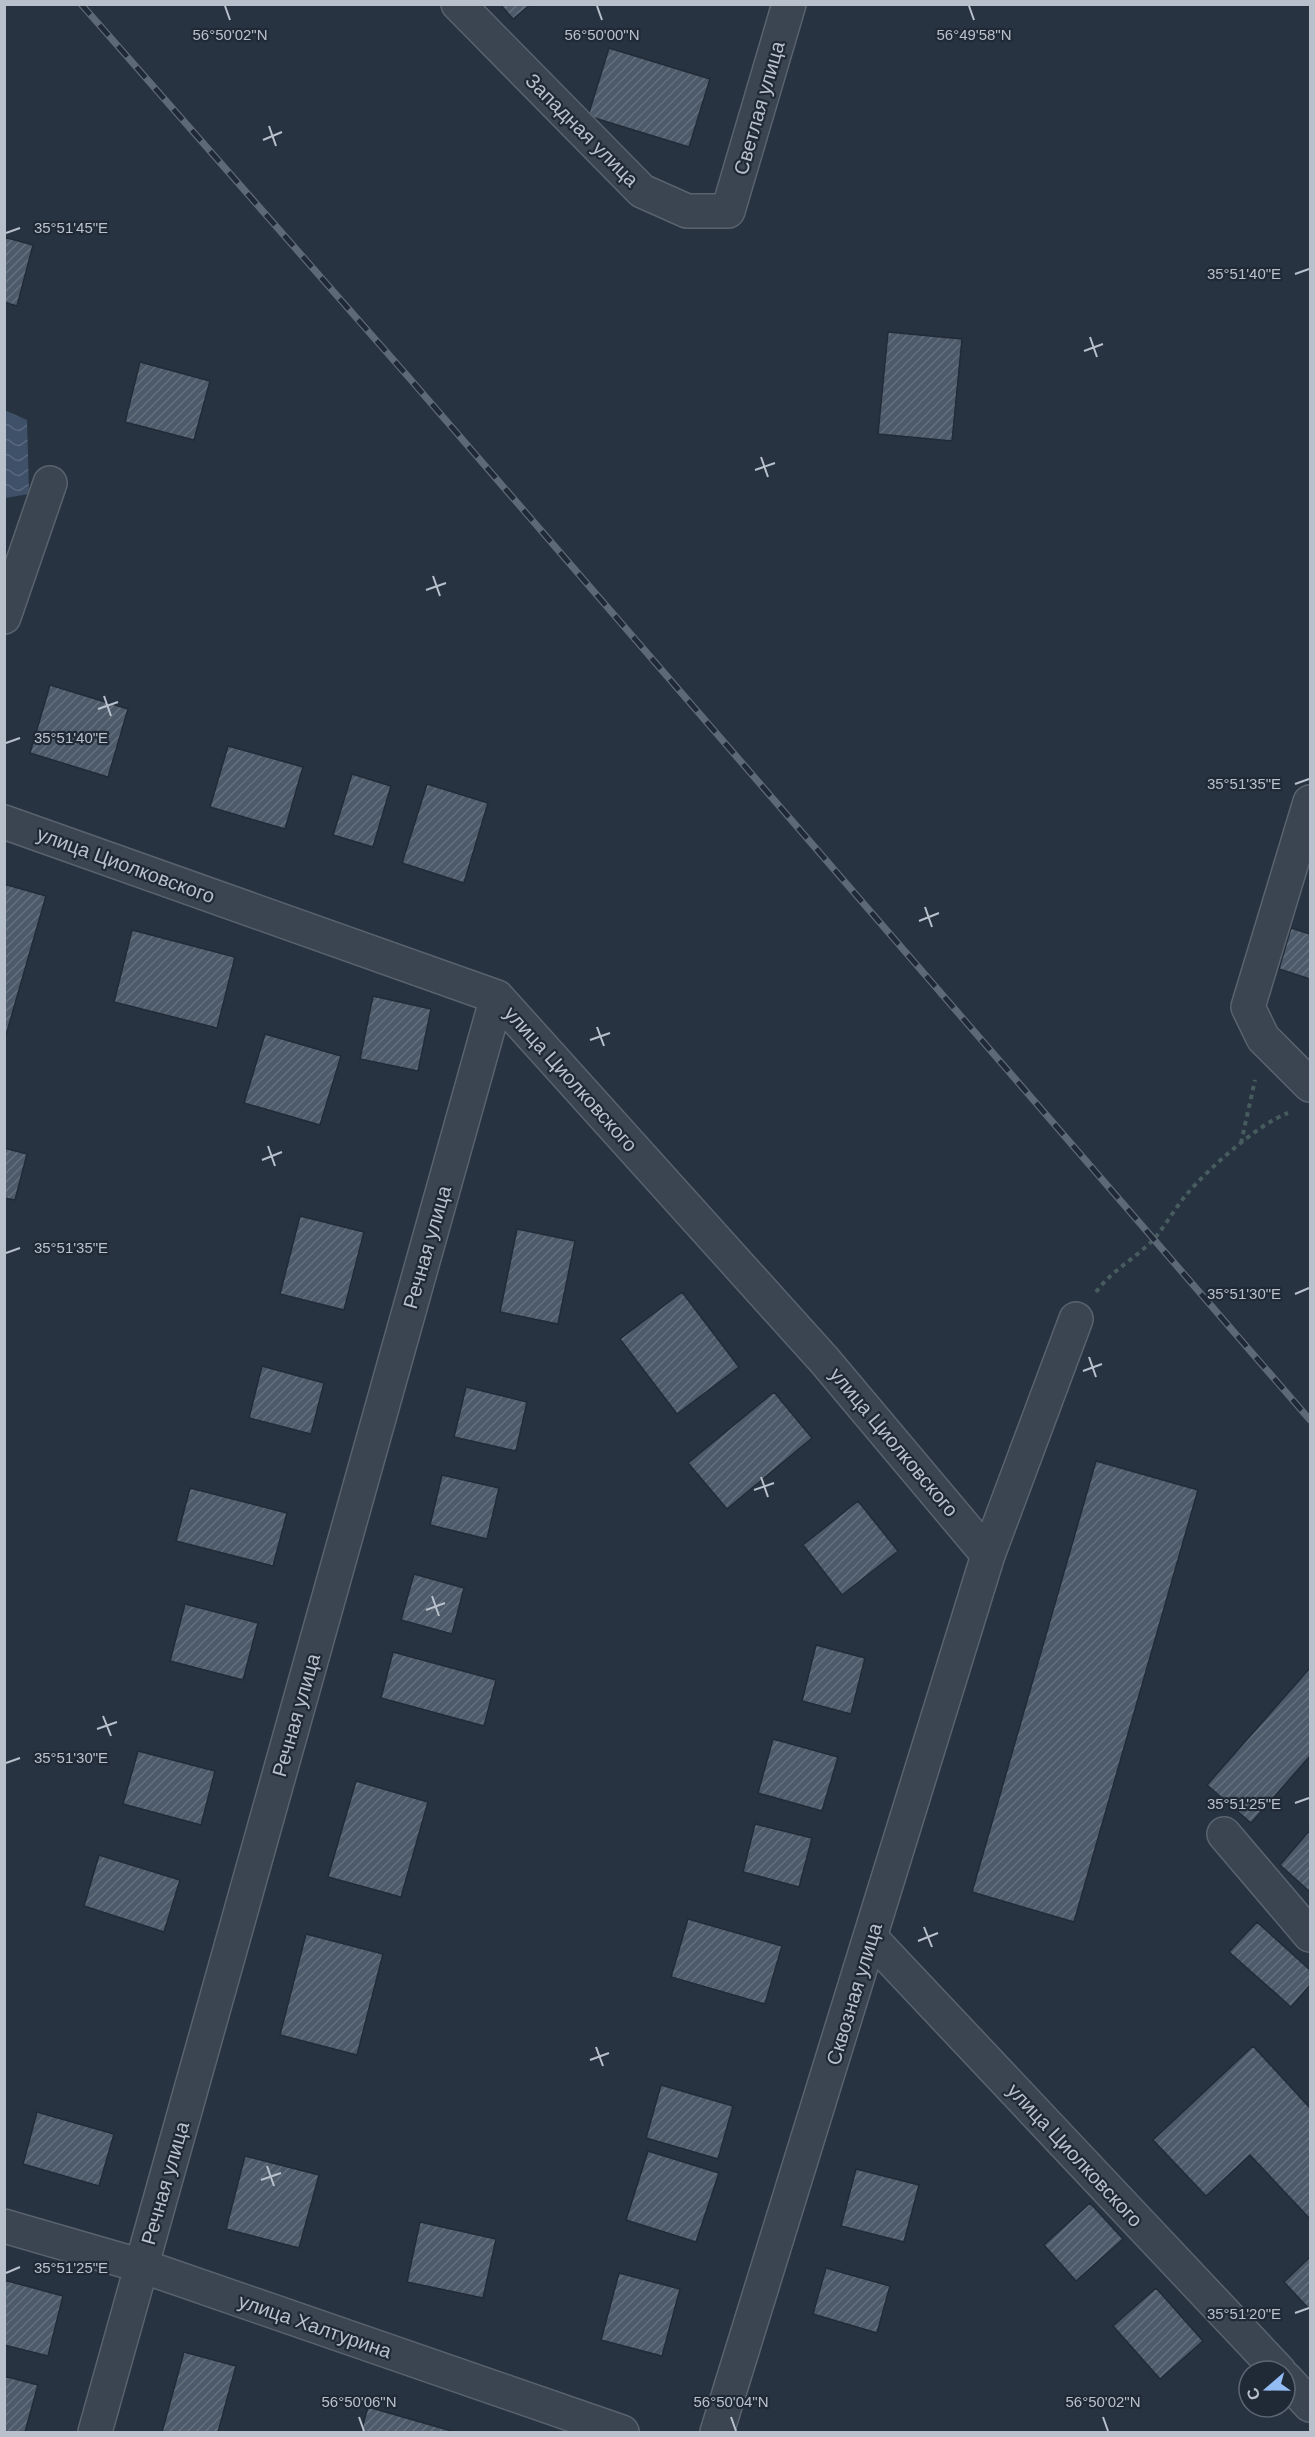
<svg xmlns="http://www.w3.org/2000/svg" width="1315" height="2437" font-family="Helvetica,sans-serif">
<defs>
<pattern id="water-waves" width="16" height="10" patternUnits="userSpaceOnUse" patternTransform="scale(1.5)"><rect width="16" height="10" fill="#3e5169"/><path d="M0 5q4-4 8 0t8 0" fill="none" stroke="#58687d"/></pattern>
<pattern id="building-hatch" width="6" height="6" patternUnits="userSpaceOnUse" patternTransform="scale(1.5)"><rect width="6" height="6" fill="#4d5a69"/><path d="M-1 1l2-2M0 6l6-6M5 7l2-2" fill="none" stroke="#65707d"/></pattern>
</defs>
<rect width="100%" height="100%" fill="#273341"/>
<path fill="url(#water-waves)" d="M 4,410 L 27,420 L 29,494 L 5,498 Z"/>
<path fill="url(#building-hatch)" stroke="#222c38" stroke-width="1.5" d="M 500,4 L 531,4 L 513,19 Z
M 609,48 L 710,79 L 689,147 L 588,116 Z
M 4,237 L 33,245 L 17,306 L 4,302 Z
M 888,332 L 962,339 L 952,441 L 878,434 Z
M 140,362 L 210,381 L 194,440 L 125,422 Z
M 50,685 L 128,709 L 108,777 L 30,753 Z
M 228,746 L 303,767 L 285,829 L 210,807 Z
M 352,774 L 391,786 L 373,847 L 333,835 Z
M 427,784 L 488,803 L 464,883 L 402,863 Z
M 4,884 L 46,896 L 6,1035 L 4,1035 Z
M 1291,928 L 1310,934 L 1310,979 L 1279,969 Z
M 132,930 L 235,957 L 217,1028 L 114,1002 Z
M 373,996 L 431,1009 L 418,1071 L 360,1059 Z
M 265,1034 L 341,1056 L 320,1125 L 244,1103 Z
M 4,1148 L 27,1154 L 15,1200 L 4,1198 Z
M 300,1216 L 364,1232 L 344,1310 L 280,1294 Z
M 517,1229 L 575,1241 L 558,1324 L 500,1312 Z
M 682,1292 L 739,1367 L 677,1414 L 620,1339 Z
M 262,1366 L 324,1383 L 311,1434 L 249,1418 Z
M 466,1387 L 527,1402 L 516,1451 L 454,1437 Z
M 774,1392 L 812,1438 L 727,1509 L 688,1463 Z
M 1096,1461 L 1198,1490 L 1074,1922 L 972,1892 Z
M 442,1475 L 499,1488 L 487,1539 L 430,1525 Z
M 190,1488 L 287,1513 L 273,1566 L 176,1541 Z
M 858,1501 L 898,1551 L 842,1595 L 803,1545 Z
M 414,1574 L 464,1588 L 452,1634 L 401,1620 Z
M 185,1604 L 258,1623 L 243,1680 L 170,1661 Z
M 816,1645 L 865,1658 L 851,1714 L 802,1701 Z
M 393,1652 L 496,1680 L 484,1726 L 381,1698 Z
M 1310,1668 L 1310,1756 L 1251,1823 L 1207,1785 Z
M 773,1739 L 838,1757 L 822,1811 L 758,1793 Z
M 138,1751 L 215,1771 L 201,1825 L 123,1804 Z
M 356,1781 L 428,1802 L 401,1897 L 328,1877 Z
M 755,1824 L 812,1838 L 799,1887 L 743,1872 Z
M 1310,1830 L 1310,1892 L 1280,1865 Z
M 99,1855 L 180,1880 L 164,1932 L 84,1906 Z
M 688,1919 L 782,1946 L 765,2004 L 671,1977 Z
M 1257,1922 L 1310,1970 L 1310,1985 L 1291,2007 L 1229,1952 Z
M 306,1934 L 383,1954 L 357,2055 L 280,2035 Z
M 1253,2046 L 1310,2108 L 1310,2219 L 1250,2155 L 1206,2196 L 1153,2140 Z
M 661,2085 L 733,2106 L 718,2159 L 646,2138 Z
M 37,2112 L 114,2134 L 99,2186 L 23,2164 Z
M 648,2151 L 719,2173 L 696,2242 L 626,2220 Z
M 245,2156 L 319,2175 L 299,2248 L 226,2229 Z
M 856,2169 L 919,2185 L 904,2242 L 841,2226 Z
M 1090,2203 L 1123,2239 L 1076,2281 L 1044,2245 Z
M 420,2222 L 496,2239 L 483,2298 L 407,2282 Z
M 1310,2257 L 1310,2310 L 1284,2282 Z
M 826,2268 L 890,2286 L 877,2333 L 813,2314 Z
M 619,2273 L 680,2289 L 662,2356 L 601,2340 Z
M 4,2280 L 63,2296 L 48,2356 L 4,2345 Z
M 1156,2288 L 1203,2341 L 1160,2379 L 1113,2326 Z
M 184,2352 L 236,2366 L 218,2432 L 162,2432 Z
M 4,2376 L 38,2385 L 25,2432 L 4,2432 Z
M 368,2407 L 455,2432 L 361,2432 Z"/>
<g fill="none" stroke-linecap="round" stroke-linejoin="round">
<defs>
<path id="minor" d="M 458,4 L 642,191 L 687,211 L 728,211 L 789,4
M 4,617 L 50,483
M 1310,802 L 1248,1007 L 1263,1038 L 1310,1085
M 4,822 L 497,997 L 825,1361 L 988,1555
M 1224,1834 L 1310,1935
M 871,1938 L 1279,2371
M 4,2226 L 142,2266 L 622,2432
M 1285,2378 L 1310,2405
M 95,2432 L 497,997
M 717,2432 L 988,1555 L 1076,1319"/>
</defs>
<use href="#minor" stroke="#59636e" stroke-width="36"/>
<path stroke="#475c5e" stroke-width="4" stroke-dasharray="4.5 4.5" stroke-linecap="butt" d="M 1241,1143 L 1255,1080
M 1096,1292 C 1113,1269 1135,1259 1154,1239 C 1166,1225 1175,1208 1187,1194 C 1208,1169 1258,1124 1288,1113"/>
<use href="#minor" stroke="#3b4551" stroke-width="33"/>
<defs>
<path id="rail" d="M 81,4 L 411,380 L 1310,1420"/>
</defs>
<use href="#rail" stroke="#5e6977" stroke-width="7"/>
<use href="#rail" stroke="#202a36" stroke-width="4.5" stroke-dasharray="14" stroke-linecap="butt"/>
</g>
<path fill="none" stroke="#b8c0cb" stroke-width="2" d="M 225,6 L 230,20M 597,6 L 602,20M 969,6 L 974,20M 269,126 L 276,146M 263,140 L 282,132M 6,233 L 20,228M 1295,274 L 1309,269M 1090,337 L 1097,357M 1084,351 L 1103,344M 761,457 L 768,477M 755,470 L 775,463M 433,576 L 440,596M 426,590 L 446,583M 104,696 L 111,716M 98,709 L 118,702M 6,743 L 20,738M 1295,784 L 1309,779M 925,907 L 932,927M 919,921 L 939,913M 597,1027 L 604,1046M 590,1040 L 610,1033M 268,1146 L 275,1166M 262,1160 L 282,1152M 6,1253 L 20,1248M 1295,1294 L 1309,1288M 1089,1357 L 1096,1377M 1083,1371 L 1102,1364M 761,1477 L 768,1497M 754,1490 L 774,1483M 432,1596 L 439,1616M 426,1610 L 445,1603M 103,1716 L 111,1736M 97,1729 L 117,1722M 6,1763 L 20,1758M 1295,1803 L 1309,1798M 924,1927 L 932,1947M 918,1941 L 938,1933M 596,2047 L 603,2066M 590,2060 L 609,2053M 267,2166 L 274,2186M 261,2180 L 281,2173M 6,2273 L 20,2267M 1295,2313 L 1309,2308M 359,2417 L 364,2431M 731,2417 L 736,2431M 1103,2417 L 1108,2431"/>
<g text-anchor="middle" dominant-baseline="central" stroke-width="4.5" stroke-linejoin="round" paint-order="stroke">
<g font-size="20" fill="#b8c0cb" stroke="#202a36">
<text transform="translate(759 108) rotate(-74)">Светлая улица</text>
<text transform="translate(582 130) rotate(45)">Западная улица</text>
<text transform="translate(126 865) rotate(20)">улица Циолковского</text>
<text transform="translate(571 1079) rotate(48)">улица Циолковского</text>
<text transform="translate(427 1247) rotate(-74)">Речная улица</text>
<text transform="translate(894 1442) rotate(50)">улица Циолковского</text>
<text transform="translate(296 1715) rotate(-74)">Речная улица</text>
<text transform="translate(854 1994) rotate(-73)">Сквозная улица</text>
<text transform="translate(1075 2155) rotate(47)">улица Циолковского</text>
<text transform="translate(165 2183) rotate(-74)">Речная улица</text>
<text transform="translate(315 2326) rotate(19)">улица Халтурина</text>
</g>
</g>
<g font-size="15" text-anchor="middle" fill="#b8c0cb" stroke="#202a36" stroke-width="4.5" stroke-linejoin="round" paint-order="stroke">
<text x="230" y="40">56°50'02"N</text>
<text x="602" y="40">56°50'00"N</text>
<text x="974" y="40">56°49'58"N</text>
<text x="71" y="233">35°51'45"E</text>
<text x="1244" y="279">35°51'40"E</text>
<text x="71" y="743">35°51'40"E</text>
<text x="1244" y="789">35°51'35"E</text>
<text x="71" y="1253">35°51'35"E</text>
<text x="1244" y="1299">35°51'30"E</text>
<text x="71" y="1763">35°51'30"E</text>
<text x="1244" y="1809">35°51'25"E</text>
<text x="71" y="2273">35°51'25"E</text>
<text x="1244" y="2319">35°51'20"E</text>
<text x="359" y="2407">56°50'06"N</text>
<text x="731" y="2407">56°50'04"N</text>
<text x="1103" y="2407">56°50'02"N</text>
</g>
<rect width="1315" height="2437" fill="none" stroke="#b8c0cb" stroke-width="12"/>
<g transform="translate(1267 2389) rotate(250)"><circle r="28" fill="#202a36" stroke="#5d6672" stroke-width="1.5"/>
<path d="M0-4.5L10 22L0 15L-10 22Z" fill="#93bcf4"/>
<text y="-9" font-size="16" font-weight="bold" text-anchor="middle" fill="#b8c0cb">С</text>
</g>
</svg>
